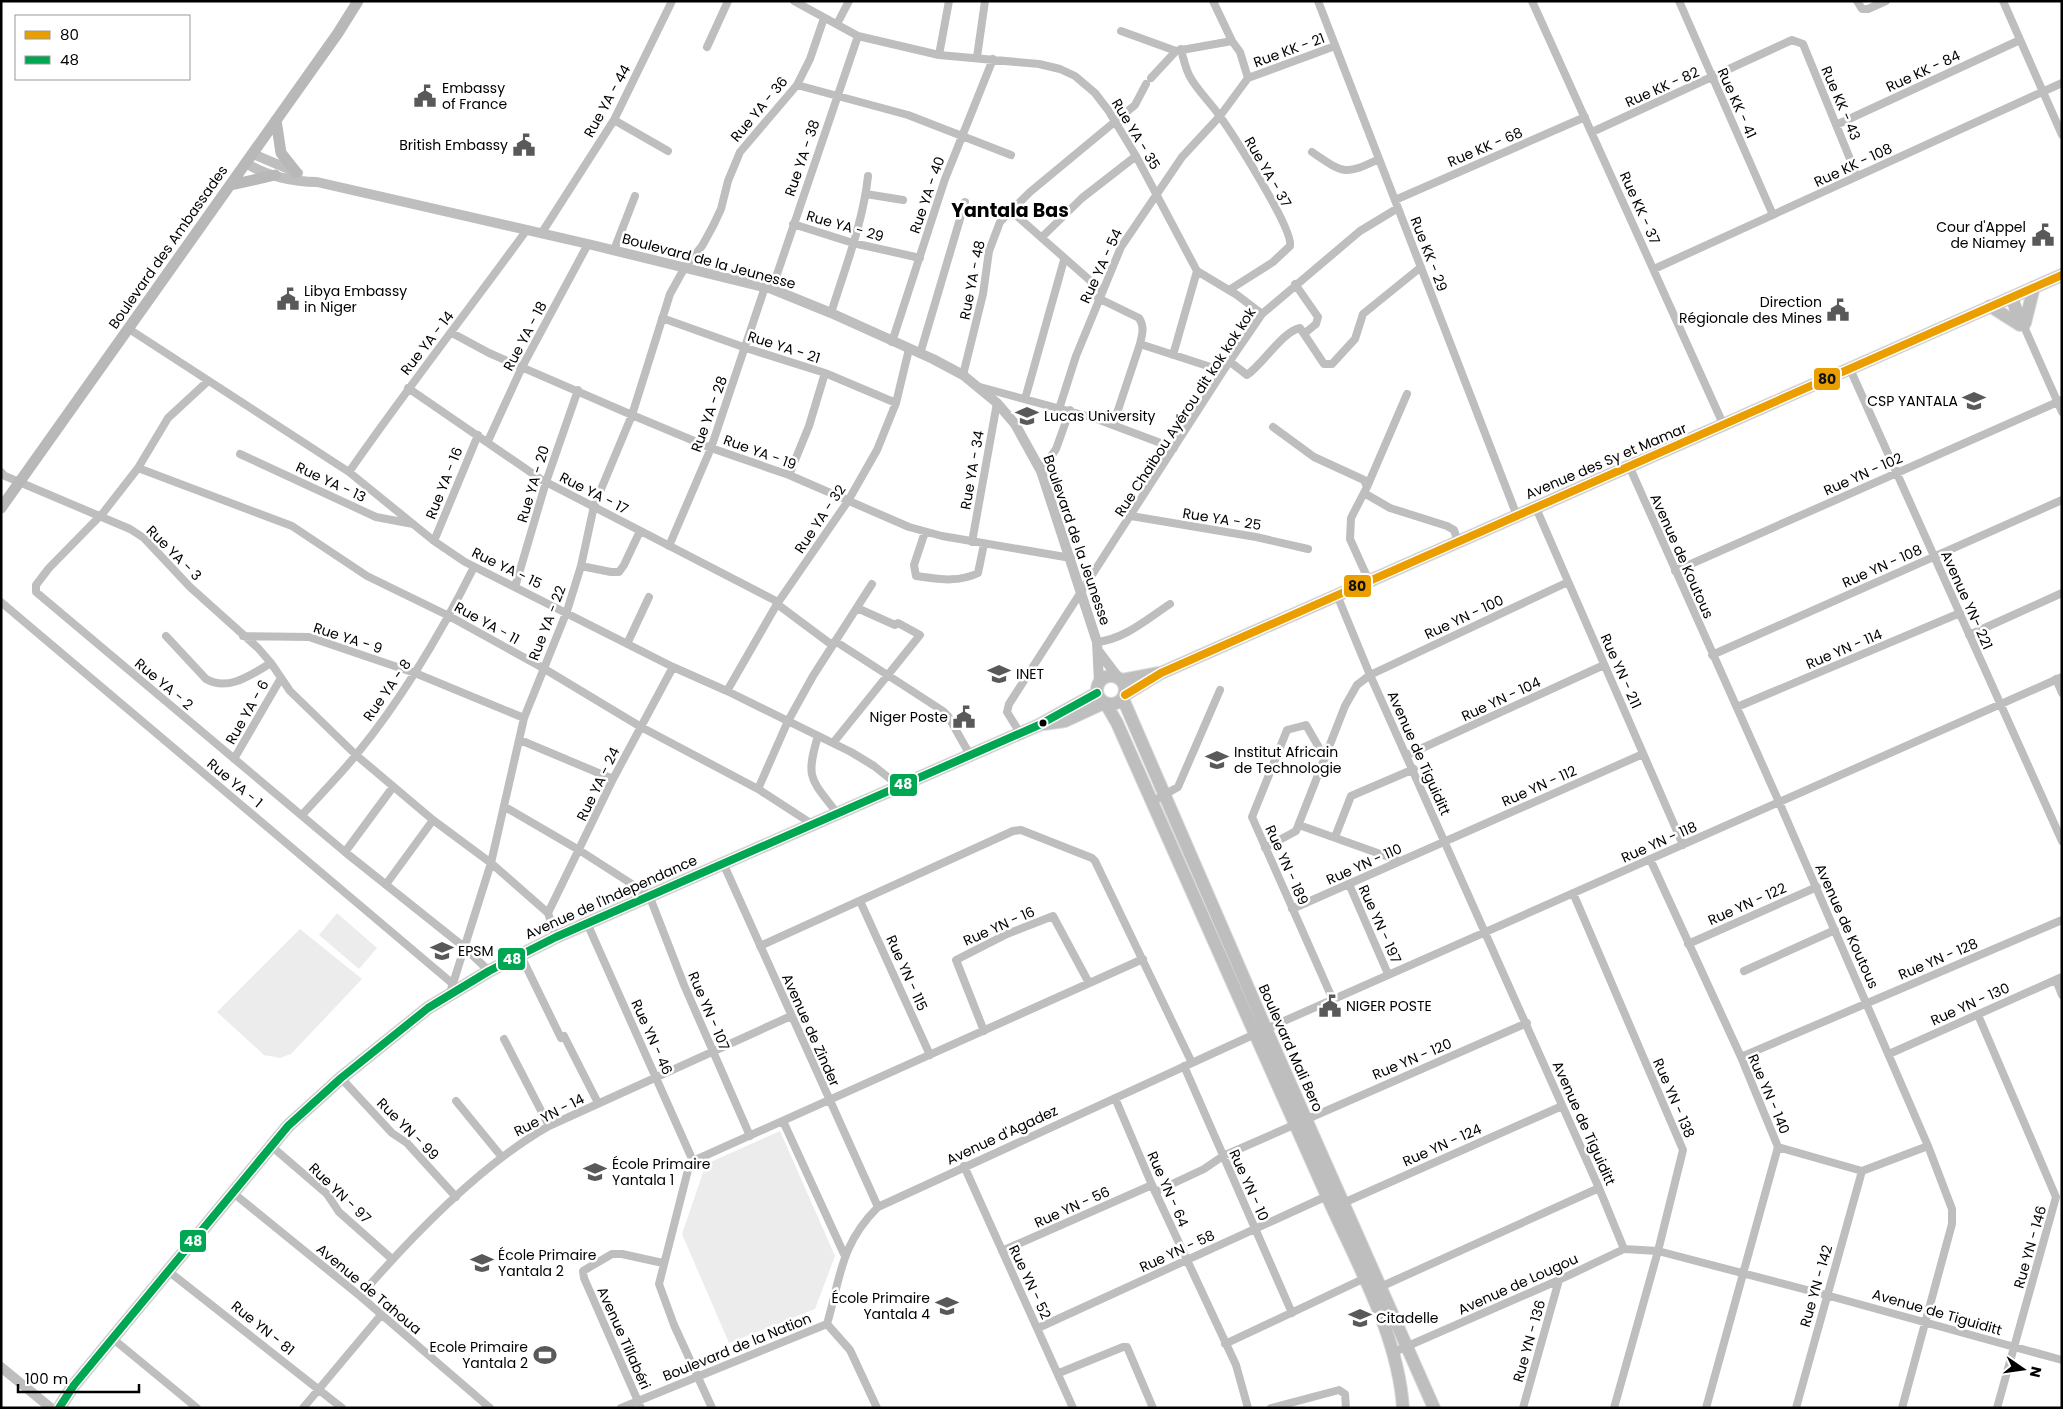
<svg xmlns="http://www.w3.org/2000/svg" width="2063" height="1409" font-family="Poppins,sans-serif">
<rect width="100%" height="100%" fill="#fff"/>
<path fill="#ececec" d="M 337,913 L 377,948 L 359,969 L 319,935 Z
M 300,929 L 362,979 L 291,1054 L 280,1058 L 264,1055 L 217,1012 Z
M 780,1131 L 835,1256 L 815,1309 L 729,1343 L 682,1234 L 706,1164 Z"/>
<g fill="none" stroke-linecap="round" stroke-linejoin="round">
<defs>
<path id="primary" d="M 1123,699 L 1266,1029 L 1434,1408
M 1106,704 L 1117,723 C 1187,880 1257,1038 1327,1196 C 1356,1262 1398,1334 1403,1408"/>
<path id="trunk" d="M 1990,306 L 2020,325
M 2025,323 L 2034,287
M1097 690a14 14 0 1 1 28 0a14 14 0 1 1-28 0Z
M 1122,680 L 1159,673
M 1125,695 L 1161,673 L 2062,275
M 1044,724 L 1065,721 L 1104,703
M 59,1408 L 74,1385 L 288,1126 L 341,1078 L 428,1008 L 489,971 L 556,937 L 1039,725 L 1097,693"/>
</defs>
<use href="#primary" stroke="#dbdbdb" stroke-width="14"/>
<use href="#trunk" stroke="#dbdbdb" stroke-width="14"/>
<path stroke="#bebebe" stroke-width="8" d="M 794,1 L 858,36 L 939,55 L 1039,64 L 1060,69 L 1075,76 L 1095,93 L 1108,110 L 1136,156 L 1197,271 L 1237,295 L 1262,314
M 1213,1 L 1232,41 L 1240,52 L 1248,78 L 1335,46
M 1318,1 L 1517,516
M 1532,1 L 1724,426
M 1679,1 L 1773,215
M 1857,1 L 1862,9 L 1868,9 L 1886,1
M 2003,1 L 2062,135
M 837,24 L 849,1
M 1121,31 L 1176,51 L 1232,41
M 707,47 L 728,1
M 1181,49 C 1183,58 1185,66 1189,75 C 1196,89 1210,102 1219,115 C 1232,133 1294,230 1290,246 L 1273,262 L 1229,290
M 939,55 L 949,1
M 977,57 L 985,1
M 1151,78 L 1176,51
M 797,85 L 908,115 L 1011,155
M 614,120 L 668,151
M 1836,125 L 2020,40
M 1592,132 L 1792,40 L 1803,44 L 1857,176
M 1312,152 C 1343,173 1344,176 1379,159
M 866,194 L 903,200
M 1395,200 L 1585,117
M 1010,210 L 1102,291
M 793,224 L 853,243 L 920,258
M 541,234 L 614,120 L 672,1
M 1042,237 L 1082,198 L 1136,156
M 614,250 L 635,196
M 1654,269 L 2062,83
M 1295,284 L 1318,317 L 1316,324 L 1305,333
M 772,289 L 858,36
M 2014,296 L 2026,331 L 2062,412
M 1098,298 L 1139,318 C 1145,327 1142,335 1140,344 L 1113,425
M 2009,298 L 2019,324
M 831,313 C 845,268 863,223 868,176
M 662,318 L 746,348 L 825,373 L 896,403
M 129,329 L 349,472 L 434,541 L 465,562 L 673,667 L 727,691 L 851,752 L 874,766 L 899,786
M 452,333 L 489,353 L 632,415 L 711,448 L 789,475 L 909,527 L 942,536 L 1071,558
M 892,342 L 945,179 L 993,59
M 1140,344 L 1223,371
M 920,354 L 965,202
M 1173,355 L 1197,271
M 1229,361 L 1247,375 C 1263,364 1283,331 1300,328 L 1324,364 L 1332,364 L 1355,339 L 1363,314 L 1421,267
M 1850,369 L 2062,841
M 963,375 L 983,294 L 989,251 L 1000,222 L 1030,192 L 1135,105 L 1146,84
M 208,381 L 168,418 L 138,468 L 103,513 L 49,568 L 36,585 L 36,592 L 345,852 L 464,947 L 489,971
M 980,387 L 1094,418 L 1174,448
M 408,388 L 542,480 L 778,602
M 1025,399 L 1064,260
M 1059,409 L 1076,356 L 1121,247 L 1182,157 L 1220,116 L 1248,78
M 1273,427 L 1314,457 L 1364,480 L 1367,487 L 1351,518 L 1350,539 L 1369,581
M 488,441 L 522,367 L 588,244
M 240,454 L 376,517 L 413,524
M 138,468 L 292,526 L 367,576 L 449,616 L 543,668 L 641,727 L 758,789 L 812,824
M 1630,468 L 1779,802 L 1928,1146 L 1952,1209 L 1952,1224 L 1902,1408
M 1041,471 L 1056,449 L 1070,410
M 1,472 L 5,476 L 130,529 L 144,538 L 190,587 L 258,648 L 271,663 L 290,691 L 356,755 L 433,820 L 491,863 L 548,913 L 556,937
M 349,472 C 406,390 467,312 526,231
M 789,475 L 809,426 L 825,373
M 1367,487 L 1407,394
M 1364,493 L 1390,508 L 1447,526 L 1454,530 L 1458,542
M 1536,508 L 1683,845
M 1131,516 L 1256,537 L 1308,549
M 925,532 L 914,565 L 916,576 C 938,579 958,583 978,573 L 984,544
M 434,541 L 478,435
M 972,542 L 997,403
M 669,546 L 711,448 L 765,287
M 581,566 L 611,572 L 619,572 L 624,565 L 640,531
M 1675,571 L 2062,400
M 515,587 L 546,482 L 578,390
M 1337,595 L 1370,675 L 1599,1188 L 1624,1249 L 1658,1251 L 1826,1295 L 2062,1360
M 1,602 L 453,984
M 777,604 L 832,645
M 1969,635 L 2062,593
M 166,636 L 206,679 C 229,692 252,674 271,663
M 243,636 L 309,637 L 415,673 L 524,718
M 835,641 L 943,711 L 948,716 L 970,755
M 1097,642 C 1125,639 1147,619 1170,604
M 627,644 L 649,597
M 1712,655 L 2062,500
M 2056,679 L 2062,693
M 727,691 L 777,604 L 848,501 L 877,450 L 896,403 L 909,349
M 1737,707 L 1960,613
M 1020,733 L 1007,712 L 1009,704 L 1223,371 L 1262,314 L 1360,231 L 1398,208
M 818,736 C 805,779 811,779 837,813
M 520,740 L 613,779
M 833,743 L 920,635 L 898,623 L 895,625 L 857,608
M 1407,755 L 1604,665
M 1325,758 L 1306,725 L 1287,730 L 1252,817 L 1333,1000
M 234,759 L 281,678
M 758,789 L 788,721 L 813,676 L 872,584
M 1152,802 L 1178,787 L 1220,690
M 505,807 L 579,850 L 649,895 L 684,985 L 750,1136
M 302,815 C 320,795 339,776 356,755 C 403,698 441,633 474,567
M 1299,825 L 1400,861
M 1335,837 L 1351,796 L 1414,769
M 1265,848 L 1296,831 L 1345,706 L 1357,685 L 1370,675 L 1568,582
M 345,852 L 393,787
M 1650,859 L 1741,1057 L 1778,1147 L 1706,1408
M 723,863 L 878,1207
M 387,883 L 433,820
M 1349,884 L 1388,974
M 1573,893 L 1683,1150 L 1658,1251 L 1614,1408
M 860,901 L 930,1055
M 1292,909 L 1643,754
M 548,913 L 613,779 L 673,667
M 587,923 L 693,1161
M 1688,944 L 1817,887
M 760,946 L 1013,831 L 1021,830 L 1092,858 L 1095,861 L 1192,1063
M 520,954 L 561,1038
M 1744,971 L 1835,930
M 2056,980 L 2062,995
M 450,993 L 491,863 L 524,718 L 567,611 L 581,566 L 594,506 L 632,415 L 670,294 L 685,267 L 702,246 L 713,226 L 721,209 L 728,181 L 740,152 L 797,85 L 810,59 L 824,18
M 1978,1015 L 2056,1197 L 1997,1408
M 984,1031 L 956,960 L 1007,934 L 1053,916 L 1089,983
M 564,1036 L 598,1103
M 504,1039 L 549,1126
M 1889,1054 L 2062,977
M 1741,1057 L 2062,920
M 1184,1066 L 1292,1313
M 341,1078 L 392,1133 L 407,1143 L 456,1197
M 1115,1098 L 1152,1185 L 1236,1365 L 1248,1408
M 456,1101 L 501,1156
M 783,1121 L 844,1254
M 270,1145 L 327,1194 L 339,1212 L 392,1259
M 1778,1147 L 1862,1171 L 1928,1146
M 964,1166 L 1073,1408
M 232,1192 L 360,1296 L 490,1408
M 1155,1192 L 1204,1169 L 1223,1156 L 1527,1023
M 1341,1204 L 1562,1106
M 1002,1251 L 1152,1185
M 167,1270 L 342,1408
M 1378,1288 L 1599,1188
M 360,1296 C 412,1236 480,1165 549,1126 L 791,1016
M 827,1324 C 841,1276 840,1245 878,1207 L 1266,1029 L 2062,677
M 827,1324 L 850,1350 L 877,1408
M 1038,1328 L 1327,1196
M 112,1338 L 197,1408
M 1225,1344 L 1363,1279
M 1394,1352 L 1559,1280 L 1624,1249
M 1059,1373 L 1123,1347 L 1127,1347 L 1153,1408
M 303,1408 L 381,1315
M 621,1408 L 827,1324
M 641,1408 L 584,1278 L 583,1271 L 612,1254 L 622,1254 L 663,1263
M 712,1408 L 674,1325 L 659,1284 L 688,1170 L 693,1161 L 1143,959
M 1271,1408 L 1339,1390 L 1345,1394 L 1346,1408
M 1523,1408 L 1559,1280
M 1796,1408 L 1862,1171"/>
<path stroke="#bebebe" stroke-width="10" d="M 253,154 L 298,173
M 246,163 C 266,176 294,182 317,182 L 588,244 L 772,289 L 831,313 L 933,359 L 963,375 L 997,403 L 1015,424 L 1041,471 L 1097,642 L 1099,682
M 1099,652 L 1117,676
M 1,1367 L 51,1408"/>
<path stroke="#b8b8b8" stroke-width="11" d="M 276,120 L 281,153 L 296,172
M 231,185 L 275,175
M 1,508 L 338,33 L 358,1"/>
<use href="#primary" stroke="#bebebe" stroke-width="12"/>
<use href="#trunk" stroke="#bebebe" stroke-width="12"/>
<defs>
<path id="bus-1" d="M 1125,695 L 1161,673 L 2062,275"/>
<path id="bus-2" d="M 59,1408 L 74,1385 L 288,1126 L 341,1078 L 428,1008 L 489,971 L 556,937 L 1039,725 L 1097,693"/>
</defs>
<use href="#bus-1" stroke="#fff" stroke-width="11"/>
<use href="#bus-2" stroke="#fff" stroke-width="11"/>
<use href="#bus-1" stroke="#eb9e00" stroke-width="8"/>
<use href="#bus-2" stroke="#00a651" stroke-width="8"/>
</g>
<defs>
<symbol id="civic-bare" viewBox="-9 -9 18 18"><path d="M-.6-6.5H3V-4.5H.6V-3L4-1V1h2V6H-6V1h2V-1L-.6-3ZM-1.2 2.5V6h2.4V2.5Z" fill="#595959" stroke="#fff" stroke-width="2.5" paint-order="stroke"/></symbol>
<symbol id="school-bare" viewBox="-9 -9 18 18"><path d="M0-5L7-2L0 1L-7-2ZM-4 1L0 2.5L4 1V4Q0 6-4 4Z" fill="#595959" stroke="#fff" stroke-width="2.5" paint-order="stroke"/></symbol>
<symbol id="university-bare" viewBox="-9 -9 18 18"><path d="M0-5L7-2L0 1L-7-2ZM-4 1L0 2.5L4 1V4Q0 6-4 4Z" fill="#595959" stroke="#fff" stroke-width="2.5" paint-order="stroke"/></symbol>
<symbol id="stadium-bare" viewBox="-9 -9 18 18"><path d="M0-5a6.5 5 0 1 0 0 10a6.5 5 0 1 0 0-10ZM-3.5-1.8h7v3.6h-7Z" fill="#595959" stroke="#fff" stroke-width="2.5" paint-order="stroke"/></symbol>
</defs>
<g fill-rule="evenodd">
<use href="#civic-bare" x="409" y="80" width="32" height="32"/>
<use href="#civic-bare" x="508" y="129" width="32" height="32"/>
<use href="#civic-bare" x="2027" y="219" width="32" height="32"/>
<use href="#civic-bare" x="272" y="283" width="32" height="32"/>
<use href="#civic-bare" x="1822" y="294" width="32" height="32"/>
<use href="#school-bare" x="1958" y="385" width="32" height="32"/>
<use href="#university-bare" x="1011" y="400" width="32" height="32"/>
<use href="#university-bare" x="983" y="658" width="32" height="32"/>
<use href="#civic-bare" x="948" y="701" width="32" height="32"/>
<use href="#university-bare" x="1201" y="744" width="32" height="32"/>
<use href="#university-bare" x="426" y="935" width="32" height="32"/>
<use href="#civic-bare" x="1314" y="990" width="32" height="32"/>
<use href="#school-bare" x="579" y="1156" width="32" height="32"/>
<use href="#school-bare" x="466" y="1247" width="32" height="32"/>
<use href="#school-bare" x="931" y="1290" width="32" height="32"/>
<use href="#university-bare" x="1344" y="1302" width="32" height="32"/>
<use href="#stadium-bare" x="529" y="1339" width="32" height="32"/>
</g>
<circle fill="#000" stroke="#fff" stroke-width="2" cx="1043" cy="723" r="4.5"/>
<g text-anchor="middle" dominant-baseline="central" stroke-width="5" stroke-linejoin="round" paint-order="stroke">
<g font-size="14" fill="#000" stroke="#fff">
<text transform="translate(1289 50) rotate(-20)">Rue KK - 21</text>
<text transform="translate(1923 71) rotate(-25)">Rue KK - 84</text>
<text transform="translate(1662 87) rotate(-24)">Rue KK - 82</text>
<text transform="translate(607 101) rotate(-61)">Rue YA - 44</text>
<text transform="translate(1737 103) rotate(66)">Rue KK - 41</text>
<text transform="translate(1841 103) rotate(67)">Rue KK - 43</text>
<text transform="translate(759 109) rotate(-50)">Rue YA - 36</text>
<text transform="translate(1136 134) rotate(59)">Rue YA - 35</text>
<text transform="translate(1485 147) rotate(-23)">Rue KK - 68</text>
<text transform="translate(802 158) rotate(-71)">Rue YA - 38</text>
<text transform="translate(1853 165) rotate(-25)">Rue KK - 108</text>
<text transform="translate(1268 172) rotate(60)">Rue YA - 37</text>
<text transform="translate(927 195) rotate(-71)">Rue YA - 40</text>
<text transform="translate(1640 208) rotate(66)">Rue KK - 37</text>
<text transform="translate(845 226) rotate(16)">Rue YA - 29</text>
<text transform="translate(168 247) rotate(-55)">Boulevard des Ambassades</text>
<text transform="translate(1429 254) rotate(69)">Rue KK - 29</text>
<text transform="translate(709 261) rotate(15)">Boulevard de la Jeunesse</text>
<text transform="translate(1101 266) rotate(-65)">Rue YA - 54</text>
<text transform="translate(972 280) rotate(-79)">Rue YA - 48</text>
<text transform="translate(525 336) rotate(-62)">Rue YA - 18</text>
<text transform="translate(427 343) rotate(-52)">Rue YA - 14</text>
<text transform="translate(784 347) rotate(18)">Rue YA - 21</text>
<text transform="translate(1185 412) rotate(-57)">Rue Chaibou Ayérou dit kok kok kok</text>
<text transform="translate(709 414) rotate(-70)">Rue YA - 28</text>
<text transform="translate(760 452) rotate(20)">Rue YA - 19</text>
<text transform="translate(1606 461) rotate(-23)">Avenue des Sy et Mamar</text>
<text transform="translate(972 470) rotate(-80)">Rue YA - 34</text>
<text transform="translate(1863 474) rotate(-24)">Rue YN - 102</text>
<text transform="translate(331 482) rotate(25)">Rue YA - 13</text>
<text transform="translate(444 483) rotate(-68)">Rue YA - 16</text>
<text transform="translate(533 484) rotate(-73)">Rue YA - 20</text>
<text transform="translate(594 493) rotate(27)">Rue YA - 17</text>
<text transform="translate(820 519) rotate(-56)">Rue YA - 32</text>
<text transform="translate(1222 519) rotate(9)">Rue YA - 25</text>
<text transform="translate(1077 540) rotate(71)">Boulevard de la Jeunesse</text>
<text transform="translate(174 553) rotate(45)">Rue YA - 3</text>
<text transform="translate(1682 556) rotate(66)">Avenue de Koutous</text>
<text transform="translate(1882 566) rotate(-24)">Rue YN - 108</text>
<text transform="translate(507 568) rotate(26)">Rue YA - 15</text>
<text transform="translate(1967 600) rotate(66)">Avenue YN- 221</text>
<text transform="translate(1464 617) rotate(-25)">Rue YN - 100</text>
<text transform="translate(487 623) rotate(29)">Rue YA - 11</text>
<text transform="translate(547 623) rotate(-69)">Rue YA - 22</text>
<text transform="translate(348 638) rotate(18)">Rue YA - 9</text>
<text transform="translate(1844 649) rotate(-23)">Rue YN - 114</text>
<text transform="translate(1621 671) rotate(66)">Rue YN - 211</text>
<text transform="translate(164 684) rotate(40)">Rue YA - 2</text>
<text transform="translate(387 690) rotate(-55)">Rue YA - 8</text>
<text transform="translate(1501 699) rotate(-25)">Rue YN - 104</text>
<text transform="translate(247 712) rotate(-60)">Rue YA - 6</text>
<text transform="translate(1419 753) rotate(66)">Avenue de Tiguiditt</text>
<text transform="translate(235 783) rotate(40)">Rue YA - 1</text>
<text transform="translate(598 784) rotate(-64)">Rue YA - 24</text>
<text transform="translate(1539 786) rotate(-24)">Rue YN - 112</text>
<text transform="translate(1659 842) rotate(-24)">Rue YN - 118</text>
<text transform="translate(1364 864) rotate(-24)">Rue YN - 110</text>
<text transform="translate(1287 865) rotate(66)">Rue YN - 189</text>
<text transform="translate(611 897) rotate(-24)">Avenue de l'Independance</text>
<text transform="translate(1747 904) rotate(-24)">Rue YN - 122</text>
<text transform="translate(1380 924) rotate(66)">Rue YN - 197</text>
<text transform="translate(999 926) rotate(-24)">Rue YN - 16</text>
<text transform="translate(1847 926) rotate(66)">Avenue de Koutous</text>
<text transform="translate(1938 959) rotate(-23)">Rue YN - 128</text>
<text transform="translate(907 973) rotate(66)">Rue YN - 115</text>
<text transform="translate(1970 1004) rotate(-24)">Rue YN - 130</text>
<text transform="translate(709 1011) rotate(67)">Rue YN - 107</text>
<text transform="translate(811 1030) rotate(66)">Avenue de Zinder</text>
<text transform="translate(652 1037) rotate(66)">Rue YN - 46</text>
<text transform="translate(1291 1048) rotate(66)">Boulevard Mali Bero</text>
<text transform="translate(1412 1059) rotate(-23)">Rue YN - 120</text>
<text transform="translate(1769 1094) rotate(67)">Rue YN - 140</text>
<text transform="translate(1674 1098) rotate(67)">Rue YN - 138</text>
<text transform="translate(549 1115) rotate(-27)">Rue YN - 14</text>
<text transform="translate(1584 1123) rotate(66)">Avenue de Tiguiditt</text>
<text transform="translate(408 1129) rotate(45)">Rue YN - 99</text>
<text transform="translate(1002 1135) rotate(-25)">Avenue d'Agadez</text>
<text transform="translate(1442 1145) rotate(-24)">Rue YN - 124</text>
<text transform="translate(1249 1185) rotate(66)">Rue YN - 10</text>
<text transform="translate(1168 1189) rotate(66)">Rue YN - 64</text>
<text transform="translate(340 1193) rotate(44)">Rue YN - 97</text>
<text transform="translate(1072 1207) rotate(-24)">Rue YN - 56</text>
<text transform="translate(2030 1247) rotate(-74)">Rue YN - 146</text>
<text transform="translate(1177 1251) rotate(-25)">Rue YN - 58</text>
<text transform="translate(1030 1282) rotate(65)">Rue YN - 52</text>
<text transform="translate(1518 1284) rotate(-24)">Avenue de Lougou</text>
<text transform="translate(1816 1286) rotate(-74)">Rue YN - 142</text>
<text transform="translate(369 1289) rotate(40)">Avenue de Tahoua</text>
<text transform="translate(1937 1312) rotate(16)">Avenue de Tiguiditt</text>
<text transform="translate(263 1328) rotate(39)">Rue YN - 81</text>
<text transform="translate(624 1338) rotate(66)">Avenue Tillabéri</text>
<text transform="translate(1529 1341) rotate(-74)">Rue YN - 136</text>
<text transform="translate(737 1347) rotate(-22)">Boulevard de la Nation</text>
</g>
<g font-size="14" fill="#000" stroke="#fff" text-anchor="start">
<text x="442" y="88">Embassy<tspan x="442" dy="16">of France</tspan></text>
<text x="508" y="145" text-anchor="end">British Embassy</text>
<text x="2026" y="227" text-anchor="end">Cour d'Appel<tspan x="2026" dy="16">de Niamey</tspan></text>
<text x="304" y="291">Libya Embassy<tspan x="304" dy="16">in Niger</tspan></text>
<text x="1822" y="302" text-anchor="end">Direction<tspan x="1822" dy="16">Régionale des Mines</tspan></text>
<text x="1958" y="401" text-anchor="end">CSP YANTALA</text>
<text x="1044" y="416">Lucas University</text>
<text x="1016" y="674">INET</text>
<text x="948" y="717" text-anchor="end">Niger Poste</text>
<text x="1234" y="752">Institut Africain<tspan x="1234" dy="16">de Technologie</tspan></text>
<text x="458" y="951">EPSM</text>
<text x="1346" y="1006">NIGER POSTE</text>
<text x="612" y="1164">École Primaire<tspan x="612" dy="16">Yantala 1</tspan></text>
<text x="498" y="1255">École Primaire<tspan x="498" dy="16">Yantala 2</tspan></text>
<text x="930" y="1298" text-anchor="end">École Primaire<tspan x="930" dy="16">Yantala 4</tspan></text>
<text x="1376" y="1318">Citadelle</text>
<text x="528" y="1347" text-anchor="end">Ecole Primaire<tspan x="528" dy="16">Yantala 2</tspan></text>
</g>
<g font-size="19" font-weight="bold" fill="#000" stroke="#fff">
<text x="1010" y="210">Yantala Bas</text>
</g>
</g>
<g stroke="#fff" stroke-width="2">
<rect x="1813" y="367" width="28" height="24" rx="5" fill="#eb9e00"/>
<rect x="1343" y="574" width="29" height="24" rx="5" fill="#eb9e00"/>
<rect x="889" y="773" width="29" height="24" rx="5" fill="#00a651"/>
<rect x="497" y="947" width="29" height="24" rx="5" fill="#00a651"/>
<rect x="179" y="1229" width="28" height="24" rx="5" fill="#00a651"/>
</g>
<g font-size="14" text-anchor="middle" font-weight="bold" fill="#fff">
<text x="903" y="789">48</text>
<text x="512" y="964">48</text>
<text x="193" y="1246">48</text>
</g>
<g font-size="14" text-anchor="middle" font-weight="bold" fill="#111">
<text x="1827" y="384">80</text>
<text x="1357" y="591">80</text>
</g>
<rect width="2063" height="1409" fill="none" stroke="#000000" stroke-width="5"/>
<rect x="15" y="15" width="175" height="65" fill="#ffffff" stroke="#999999"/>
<rect x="25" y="31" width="25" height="8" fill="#eb9e00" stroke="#999999"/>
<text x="60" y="40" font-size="15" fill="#000000">80</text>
<rect x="25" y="56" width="25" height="8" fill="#00a651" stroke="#999999"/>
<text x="60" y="65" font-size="15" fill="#000000">48</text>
<g transform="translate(2023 1369) rotate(103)" stroke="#ffffff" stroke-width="4" paint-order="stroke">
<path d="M0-4L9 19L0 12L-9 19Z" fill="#000000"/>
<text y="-8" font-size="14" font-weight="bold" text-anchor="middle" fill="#000000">N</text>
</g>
<path d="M18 1384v8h121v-8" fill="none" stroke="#000000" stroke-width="2.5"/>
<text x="25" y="1384" font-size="15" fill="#000000" stroke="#ffffff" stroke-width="4" paint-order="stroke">100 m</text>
</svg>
